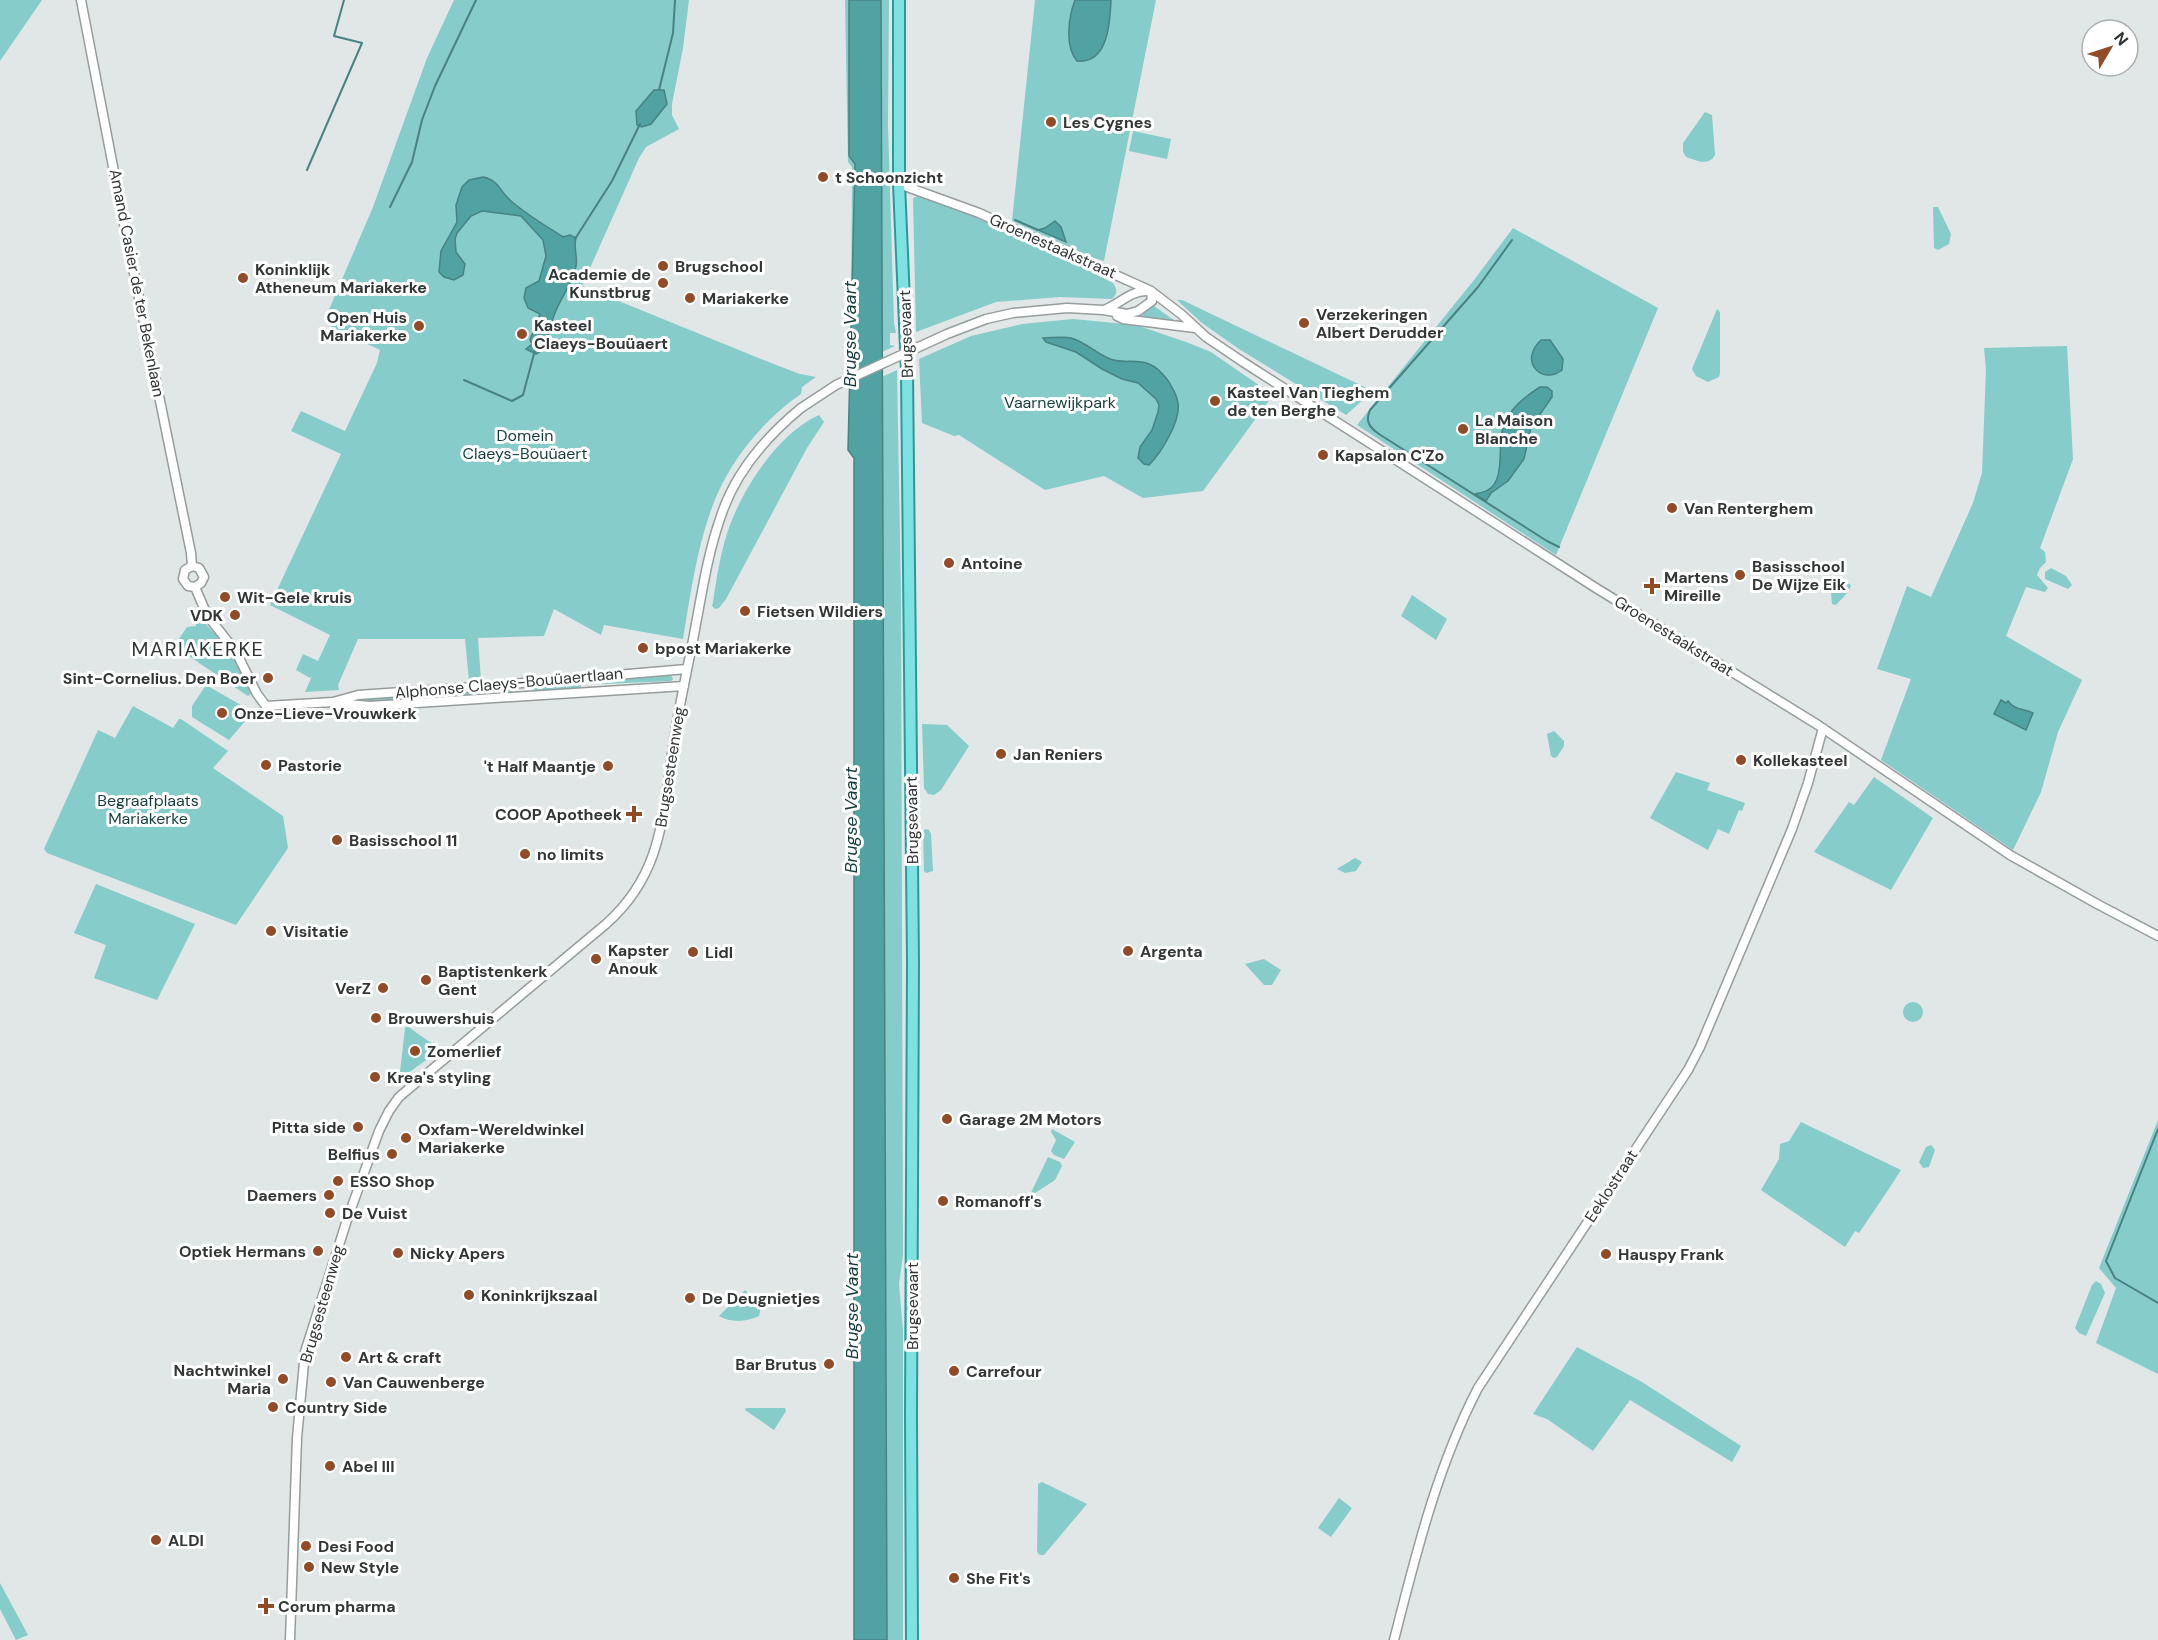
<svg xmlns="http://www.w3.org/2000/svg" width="2158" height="1640" font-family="'DM Sans',sans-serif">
<rect width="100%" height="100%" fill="#e1e6e6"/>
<path fill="#85cccb" d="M 0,0 L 42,0 L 0,61 Z
M 454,0 L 689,0 L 683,48 L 672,104 L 672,115 L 679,129 L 646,147 L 639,158 L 582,286 L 771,363 L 800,374 L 816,377 L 802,387 L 801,394 C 761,421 725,467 710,513 C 696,553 690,597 683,639 L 604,625 L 601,635 L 554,609 L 544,636 L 478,638 L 481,681 L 469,681 L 465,639 L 358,639 L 338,685 L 339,690 L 305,692 L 312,676 L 310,678 L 296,670 L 303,654 L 318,661 L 330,635 L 270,605 L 341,454 L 291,431 L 301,411 L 345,431 L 377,363 L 380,350 L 330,326 L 327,316 L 328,312 L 373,207 L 427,58 Z
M 845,0 L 849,0 L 849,156 L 855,164 L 851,335 L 852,167 L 848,162 Z
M 881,0 L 889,0 L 888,125 L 894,323 L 896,333 L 890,333 L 890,345 L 895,346 L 882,352 Z
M 1035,0 L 1156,0 L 1104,261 L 1093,258 L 1012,221 Z
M 1705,112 L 1712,115 L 1715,155 C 1708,167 1696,160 1686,157 L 1683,152 L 1683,143 Z
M 1133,131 L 1171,139 L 1167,159 L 1129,151 Z
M 920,195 L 1020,235 L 1113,283 C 1117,290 1118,293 1112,299 L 1060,297 L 996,302 L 916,332 L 913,198 Z
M 1933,207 L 1938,207 L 1951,234 L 1949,244 L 1938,250 L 1934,248 Z
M 1513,228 L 1658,308 L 1556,555 L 1357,425 L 1474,280 Z
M 1177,300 L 1182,300 L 1373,391 L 1346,415 L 1239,349 L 1202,323 Z
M 1154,306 L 1178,323 L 1139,319 L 1149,307 Z
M 1717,309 L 1720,312 L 1720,373 L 1719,377 L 1708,382 L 1696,376 L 1692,369 Z
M 1073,319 L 1136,325 L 1186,342 L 1211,352 L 1273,395 L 1203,491 L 1143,498 L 1104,476 L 1045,490 L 959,435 L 954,436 L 922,423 L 919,359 L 971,336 L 1022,324 Z
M 2067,346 L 2073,459 L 2040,548 L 2045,552 L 2046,562 L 2040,568 L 2037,575 L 2048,588 L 2045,592 L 2026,587 L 2006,636 L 2082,680 L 2058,732 L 2041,792 L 2013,850 L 1881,760 L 1911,679 L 1877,669 L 1907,586 L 1931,597 L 1973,503 L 1982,473 L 1986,370 L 1984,348 Z
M 897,370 L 901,594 L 903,1255 L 899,1284 L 903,1331 L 903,1640 L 887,1640 L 882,377 Z
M 819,415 L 824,422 L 807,448 L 726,599 L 719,608 L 715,609 L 712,606 L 713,602 C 717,576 721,549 730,525 C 745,485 779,433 819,415 Z
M 2051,568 L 2066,576 L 2072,585 L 2068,589 L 2045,579 L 2045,572 Z
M 1840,579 L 1851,585 L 1849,591 L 1836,605 L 1832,604 C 1831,594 1829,583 1840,579 Z
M 1412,595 L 1447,619 L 1436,640 L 1401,616 Z
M 199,613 C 206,628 217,634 226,647 C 236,662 244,678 251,694 L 248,696 L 174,646 L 187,627 L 196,626 L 196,614 Z
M 670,674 L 673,679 L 671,681 L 601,684 L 603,680 Z
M 580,682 L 581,687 L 579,688 L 534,691 L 532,687 Z
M 206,685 L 253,712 L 229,740 L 192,717 L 192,706 Z
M 517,687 L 516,692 L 449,696 L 446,694 Z
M 426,694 L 424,699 L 350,702 L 354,699 Z
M 133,706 L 173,728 L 179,719 L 181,719 L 228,751 L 213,768 L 283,816 L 288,848 L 236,925 L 47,853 L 44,849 L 98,730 L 115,738 Z
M 922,724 L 947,725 L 969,746 L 941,790 L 934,795 L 928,794 L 924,788 Z
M 1554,731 L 1564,741 L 1564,746 L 1557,757 L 1554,758 L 1551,756 L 1547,734 Z
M 1676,772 L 1710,783 L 1707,790 L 1745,803 L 1742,811 L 1739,810 L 1729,834 L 1718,829 L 1708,850 L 1650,818 Z
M 1874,777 L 1933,818 L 1891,890 L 1814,852 L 1849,802 L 1854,805 Z
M 926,829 L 929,830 L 931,834 L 933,871 L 926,873 L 924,871 L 923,831 Z
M 1355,858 L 1362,862 L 1356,871 L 1345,873 L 1337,869 Z
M 96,884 L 195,924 L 157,1000 L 94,978 L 106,945 L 74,933 Z
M 1264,959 L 1281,970 L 1272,985 L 1264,985 L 1245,964 Z
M1903 1012a10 10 0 1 1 20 0a10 10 0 1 1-20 0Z
M 407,1026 L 437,1047 L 439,1051 L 401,1078 L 400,1072 L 405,1028 Z
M 2158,1120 L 2158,1374 L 2096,1343 L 2116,1288 L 2099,1268 Z
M 1801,1122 L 1901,1170 C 1888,1191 1873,1212 1859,1233 L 1855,1231 L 1845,1247 L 1761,1190 L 1779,1159 L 1780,1144 L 1789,1141 Z
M 1052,1129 L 1075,1142 L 1064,1159 L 1054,1155 L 1051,1151 L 1056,1140 L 1051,1132 Z
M 1931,1145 L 1935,1150 L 1929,1167 L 1923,1168 L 1919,1162 L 1926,1147 Z
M 1048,1157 L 1060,1162 L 1062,1166 L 1055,1180 L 1029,1197 Z
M 2096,1281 L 2101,1284 L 2105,1293 L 2086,1336 L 2079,1333 L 2075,1328 L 2092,1285 Z
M 745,1290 L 761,1307 L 759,1316 C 747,1322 731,1323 719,1316 Z
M 1577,1347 L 1642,1382 L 1741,1446 L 1732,1462 L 1630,1400 L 1593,1451 L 1547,1419 L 1533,1414 Z
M 746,1408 L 785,1408 L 786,1411 L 774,1430 L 745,1410 Z
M 1042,1482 L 1087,1504 L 1044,1555 L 1040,1555 L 1037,1552 L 1038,1491 L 1038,1484 Z
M 1339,1498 L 1352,1508 L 1331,1537 L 1318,1528 Z
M 0,1583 L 28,1635 L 16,1640 L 0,1609 Z"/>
<path fill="#51a2a3" stroke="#488282" stroke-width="1.5" d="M 849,0 L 881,0 L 887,1640 L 854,1640 L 854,458 L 848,450 L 855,164 L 849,156 Z
M 1075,0 L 1111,0 C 1110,23 1108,64 1077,61 C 1064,46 1069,16 1075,0 Z
M 654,90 L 664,90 L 667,104 L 651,124 L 642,127 L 637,125 L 636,111 Z
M 483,177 C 499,180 500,192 511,201 C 527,215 546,226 563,237 L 570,235 L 576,238 C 573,248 578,256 576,266 C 573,283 561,297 555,313 C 549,326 549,348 536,354 L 526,349 L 532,344 L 530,340 L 540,314 L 528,308 L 524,298 L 526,288 L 539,281 L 546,256 L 543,240 L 521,216 L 482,211 L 471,216 L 457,233 L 455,239 L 456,252 L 465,264 L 463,275 L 454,280 L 444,277 L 439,272 L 441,251 L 457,222 L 456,205 L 462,187 L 469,180 Z
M 1055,221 L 1061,227 L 1066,242 L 1038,230 L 1045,228 Z
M 1043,338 C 1052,338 1063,336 1071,338 C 1085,342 1095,352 1108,358 C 1121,365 1135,358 1149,364 C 1157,367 1164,375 1169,382 C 1173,389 1177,395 1178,403 C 1181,421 1161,453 1149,465 L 1144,464 L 1138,458 L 1140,447 L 1152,430 L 1158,412 L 1159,405 L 1156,399 L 1138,383 L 1122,379 L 1102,369 L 1076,352 L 1046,342 Z
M 1541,340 L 1550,340 L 1563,359 L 1562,370 C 1542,386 1518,361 1541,340 Z
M 1540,387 L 1547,387 L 1552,391 L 1552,397 L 1531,427 L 1524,459 L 1508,481 L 1491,493 L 1486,501 L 1475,494 C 1479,493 1485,492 1488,490 C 1506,480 1497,445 1503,428 C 1510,408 1523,398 1540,387 Z
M 2001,700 L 2006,703 L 2008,701 C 2015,711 2024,708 2033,713 L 2026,730 L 1994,714 Z"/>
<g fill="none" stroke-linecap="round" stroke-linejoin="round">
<path stroke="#488282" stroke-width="2" d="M 659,90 L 673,33 L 675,0
M 307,170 L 362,43 L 334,36 L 344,0
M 390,207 L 412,162 L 422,120 L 435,86 L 476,0
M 1015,220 L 1038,230
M 575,239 L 612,181 L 640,124
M 1512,240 L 1478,287 L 1370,410 C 1365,421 1369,427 1379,434 L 1547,541 L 1559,547
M 464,380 L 512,401 L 523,395 L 535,350
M 2158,1129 L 2106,1261 L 2115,1278 L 2158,1303"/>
<defs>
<path id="minor" d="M 81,0 L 125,229 L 191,553 L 192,566
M 899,184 L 979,213 L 1151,291 L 1181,314 L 1206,337 L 1243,362 L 1596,588 L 1818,725 L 2010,855 L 2099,905 L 2158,936
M 1104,310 C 1120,304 1130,291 1146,291
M 1117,316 L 1123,319 L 1195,328
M 986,319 L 1013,313 L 1067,308 L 1103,310 L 1127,314 L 1138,311 L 1152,301 L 1151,291
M 192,566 L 185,570 L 183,579 L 188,586 L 195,587
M 192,566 L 199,568 L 204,577 L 201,583 L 195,587
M 195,587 L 207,615 L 236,652 L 257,694 L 266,706 L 333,702 L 358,695 L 475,687 L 687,669
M 336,703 L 370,706 L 684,686
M 290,1640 L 297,1438 L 305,1352 L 346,1223 L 379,1131 L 389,1111 L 399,1097 L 606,924 C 663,873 662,817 673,747 C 678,711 686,676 693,640 C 701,599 707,555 721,516 C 735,473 767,436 801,408
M 1394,1640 C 1416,1554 1437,1467 1478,1388 L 1688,1070 L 1700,1047 L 1792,829 L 1808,783 L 1823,728"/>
<path id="major" d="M 899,0 L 899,184 L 907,371 L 913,962 L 911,1414 L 912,1640"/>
</defs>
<use href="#minor" stroke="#979c9c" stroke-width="11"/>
<use href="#major" stroke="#2c9999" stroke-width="14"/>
<use href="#minor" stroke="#fff" stroke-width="8"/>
<use href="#major" stroke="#7fe2e2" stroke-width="10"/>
<defs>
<path id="minor-bridge" d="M 801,408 L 836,385 L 947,334 L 986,319"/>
</defs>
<use href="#minor-bridge" stroke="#979c9c" stroke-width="11" stroke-linecap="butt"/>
<use href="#minor-bridge" stroke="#fff" stroke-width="8"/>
</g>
<g fill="#924b27" stroke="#fff" stroke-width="2">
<circle cx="1051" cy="122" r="6"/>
<circle cx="823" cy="177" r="6"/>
<circle cx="663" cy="266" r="6"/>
<circle cx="243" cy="278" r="6"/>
<circle cx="663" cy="283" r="6"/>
<circle cx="690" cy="298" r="6"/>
<circle cx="1304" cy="323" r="6"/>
<circle cx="419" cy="326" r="6"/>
<circle cx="522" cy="334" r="6"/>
<circle cx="1215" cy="401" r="6"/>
<circle cx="1463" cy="429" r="6"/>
<circle cx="1323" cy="455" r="6"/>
<circle cx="1672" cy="508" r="6"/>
<circle cx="949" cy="563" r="6"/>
<circle cx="1740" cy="575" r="6"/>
<path d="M1649 577h6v6h6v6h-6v6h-6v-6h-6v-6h6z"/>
<circle cx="225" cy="597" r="6"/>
<circle cx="745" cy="611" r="6"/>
<circle cx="235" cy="615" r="6"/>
<circle cx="643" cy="648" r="6"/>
<circle cx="268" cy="678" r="6"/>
<circle cx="222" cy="713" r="6"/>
<circle cx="1001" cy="754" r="6"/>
<circle cx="1741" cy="760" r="6"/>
<circle cx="266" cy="765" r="6"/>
<circle cx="608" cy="766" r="6"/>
<path d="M631 805h6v6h6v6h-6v6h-6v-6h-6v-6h6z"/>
<circle cx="337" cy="840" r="6"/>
<circle cx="525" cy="854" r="6"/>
<circle cx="271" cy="931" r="6"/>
<circle cx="1128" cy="951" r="6"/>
<circle cx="693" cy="952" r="6"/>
<circle cx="596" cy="959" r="6"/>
<circle cx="426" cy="980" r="6"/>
<circle cx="383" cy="988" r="6"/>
<circle cx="376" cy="1018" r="6"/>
<circle cx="415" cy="1051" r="6"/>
<circle cx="375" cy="1077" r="6"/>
<circle cx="947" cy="1119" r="6"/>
<circle cx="358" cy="1127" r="6"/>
<circle cx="406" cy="1138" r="6"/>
<circle cx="392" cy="1154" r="6"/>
<circle cx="338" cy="1181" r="6"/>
<circle cx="329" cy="1195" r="6"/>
<circle cx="943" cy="1201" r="6"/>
<circle cx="330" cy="1213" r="6"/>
<circle cx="318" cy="1251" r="6"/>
<circle cx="398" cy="1253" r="6"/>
<circle cx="1606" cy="1254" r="6"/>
<circle cx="469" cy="1295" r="6"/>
<circle cx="690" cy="1298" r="6"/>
<circle cx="346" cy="1357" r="6"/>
<circle cx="829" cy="1364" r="6"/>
<circle cx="954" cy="1371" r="6"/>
<circle cx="283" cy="1379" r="6"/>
<circle cx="331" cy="1382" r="6"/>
<circle cx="273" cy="1407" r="6"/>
<circle cx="330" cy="1466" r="6"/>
<circle cx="156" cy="1540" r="6"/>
<circle cx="306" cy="1546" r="6"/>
<circle cx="309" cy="1567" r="6"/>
<circle cx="954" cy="1578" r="6"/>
<path d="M263 1597h6v6h6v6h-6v6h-6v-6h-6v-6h6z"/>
</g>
<g text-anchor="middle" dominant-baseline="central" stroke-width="6" stroke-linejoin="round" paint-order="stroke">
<g font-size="16" font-weight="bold" fill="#333636" stroke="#fff" text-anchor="start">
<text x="1063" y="122">Les Cygnes</text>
<text x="835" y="177">t Schoonzicht</text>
<text x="675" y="266">Brugschool</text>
<text x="255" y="269">Koninklijk<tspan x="255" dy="18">Atheneum Mariakerke</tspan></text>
<text x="651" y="274" text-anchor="end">Academie de<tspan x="651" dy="18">Kunstbrug</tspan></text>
<text x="702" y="298">Mariakerke</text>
<text x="1316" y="314">Verzekeringen<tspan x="1316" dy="18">Albert Derudder</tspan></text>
<text x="407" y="317" text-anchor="end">Open Huis<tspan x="407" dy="18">Mariakerke</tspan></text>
<text x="534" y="325">Kasteel<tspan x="534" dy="18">Claeys-Bouüaert</tspan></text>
<text x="1227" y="392">Kasteel Van Tieghem<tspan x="1227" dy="18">de ten Berghe</tspan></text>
<text x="1475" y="420">La Maison<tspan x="1475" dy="18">Blanche</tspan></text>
<text x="1335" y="455">Kapsalon C'Zo</text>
<text x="1684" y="508">Van Renterghem</text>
<text x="961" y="563">Antoine</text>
<text x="1752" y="566">Basisschool<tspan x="1752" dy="18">De Wijze Eik</tspan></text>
<text x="1664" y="577">Martens<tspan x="1664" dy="18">Mireille</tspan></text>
<text x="237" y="597">Wit-Gele kruis</text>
<text x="757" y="611">Fietsen Wildiers</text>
<text x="223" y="615" text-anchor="end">VDK</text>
<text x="655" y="648">bpost Mariakerke</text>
<text x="256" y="678" text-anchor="end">Sint-Cornelius. Den Boer</text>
<text x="234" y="713">Onze-Lieve-Vrouwkerk</text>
<text x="1013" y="754">Jan Reniers</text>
<text x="1753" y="760">Kollekasteel</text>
<text x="278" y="765">Pastorie</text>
<text x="596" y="766" text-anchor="end">'t Half Maantje</text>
<text x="622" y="814" text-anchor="end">COOP Apotheek</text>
<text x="349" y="840">Basisschool 11</text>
<text x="537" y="854">no limits</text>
<text x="283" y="931">Visitatie</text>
<text x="608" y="950">Kapster<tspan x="608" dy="18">Anouk</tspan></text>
<text x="1140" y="951">Argenta</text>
<text x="705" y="952">Lidl</text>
<text x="438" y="971">Baptistenkerk<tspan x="438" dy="18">Gent</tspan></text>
<text x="371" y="988" text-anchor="end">VerZ</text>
<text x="388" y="1018">Brouwershuis</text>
<text x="427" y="1051">Zomerlief</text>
<text x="387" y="1077">Krea's styling</text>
<text x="959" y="1119">Garage 2M Motors</text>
<text x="346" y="1127" text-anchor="end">Pitta side</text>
<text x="418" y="1129">Oxfam-Wereldwinkel<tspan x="418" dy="18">Mariakerke</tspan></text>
<text x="380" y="1154" text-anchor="end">Belfius</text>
<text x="350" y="1181">ESSO Shop</text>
<text x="317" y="1195" text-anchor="end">Daemers</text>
<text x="955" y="1201">Romanoff's</text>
<text x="342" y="1213">De Vuist</text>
<text x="306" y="1251" text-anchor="end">Optiek Hermans</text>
<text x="410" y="1253">Nicky Apers</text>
<text x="1618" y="1254">Hauspy Frank</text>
<text x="481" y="1295">Koninkrijkszaal</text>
<text x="702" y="1298">De Deugnietjes</text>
<text x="358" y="1357">Art &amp; craft</text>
<text x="817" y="1364" text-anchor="end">Bar Brutus</text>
<text x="271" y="1370" text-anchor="end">Nachtwinkel<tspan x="271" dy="18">Maria</tspan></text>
<text x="966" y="1371">Carrefour</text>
<text x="343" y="1382">Van Cauwenberge</text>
<text x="285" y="1407">Country Side</text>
<text x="342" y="1466">Abel III</text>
<text x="168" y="1540">ALDI</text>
<text x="318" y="1546">Desi Food</text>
<text x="321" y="1567">New Style</text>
<text x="966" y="1578">She Fit's</text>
<text x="278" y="1606">Corum pharma</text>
</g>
<g font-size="16" fill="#333636" stroke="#fff">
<text transform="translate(1053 246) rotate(24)">Groenestaakstraat</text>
<text transform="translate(137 283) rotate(79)">Amand Casier de ter Bekenlaan</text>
<text transform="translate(906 334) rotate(-92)">Brugsevaart</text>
<text transform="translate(1674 636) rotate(32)">Groenestaakstraat</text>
<text transform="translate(509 683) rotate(-5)">Alphonse Claeys-Bouüaertlaan</text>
<text transform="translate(670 767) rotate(-81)">Brugsesteenweg</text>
<text transform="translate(912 820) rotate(-91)">Brugsevaart</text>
<text transform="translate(1611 1186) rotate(-57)">Eeklostraat</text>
<text transform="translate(322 1304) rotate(-74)">Brugsesteenweg</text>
<text transform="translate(912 1306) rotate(-90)">Brugsevaart</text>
</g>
<g font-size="16" fill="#153d3d" stroke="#fff">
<text x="1060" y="402">Vaarnewijkpark</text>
<text x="525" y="435">Domein<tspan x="525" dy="18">Claeys-Bouüaert</tspan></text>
<text x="148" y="800">Begraafplaats<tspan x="148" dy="18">Mariakerke</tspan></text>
</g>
<g font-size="18" font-style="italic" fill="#143b3c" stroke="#fff">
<text transform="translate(850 334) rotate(-90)">Brugse Vaart</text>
<text transform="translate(851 820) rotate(-90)">Brugse Vaart</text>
<text transform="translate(852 1306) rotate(-90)">Brugse Vaart</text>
</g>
<g font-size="20" letter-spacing="1.5" fill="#333636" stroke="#fff">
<text x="198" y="649">MARIAKERKE</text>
</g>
</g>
<g transform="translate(2110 48) rotate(51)"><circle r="28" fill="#ffffff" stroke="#adafaf" stroke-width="1.5"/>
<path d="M0-4.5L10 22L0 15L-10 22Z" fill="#924b27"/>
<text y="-9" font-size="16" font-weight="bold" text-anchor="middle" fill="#333636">N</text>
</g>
</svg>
